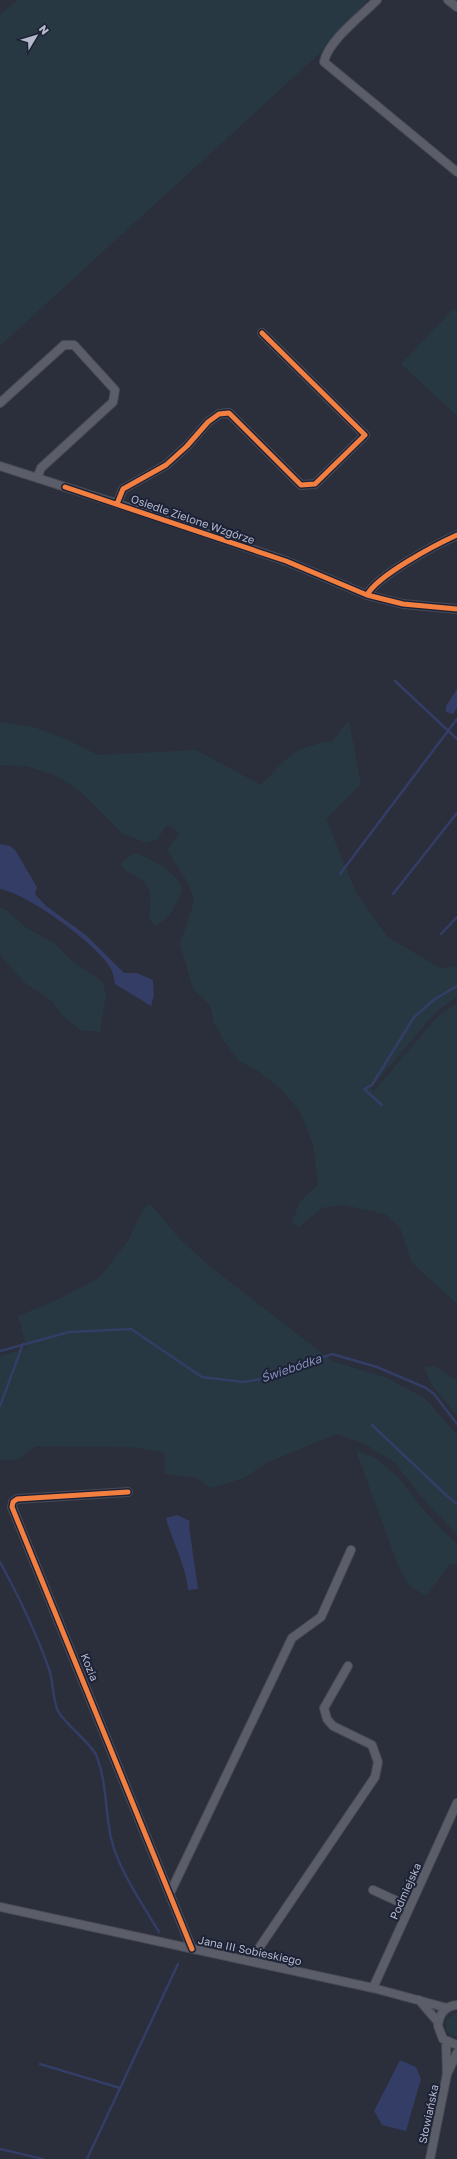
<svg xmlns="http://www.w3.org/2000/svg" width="457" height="2159" font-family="'Golos Text',sans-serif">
<rect width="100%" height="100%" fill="#2b2e3b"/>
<path fill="#273842" d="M 17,0 L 368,0 L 319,54 L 0,346 L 0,15 Z
M 454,308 L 457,311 L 457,416 L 401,364 Z
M 349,720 L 361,784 L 326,819 L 357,894 L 388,937 L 440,968 L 457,966 L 457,997 L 435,1013 L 371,1088 L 373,1092 L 438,1016 L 457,1003 L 457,1304 L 412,1263 L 400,1228 L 385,1214 L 343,1205 L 322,1208 L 299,1227 L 292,1222 L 300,1201 L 318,1185 L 313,1144 L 300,1112 L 282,1090 L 258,1071 L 239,1061 L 224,1041 L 214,1023 L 210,1005 L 193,989 L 180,944 L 194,901 L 189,885 L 167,850 L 179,834 L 172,827 L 166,826 L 158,839 L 146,843 L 122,833 L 82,793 L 57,776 L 26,766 L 0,765 L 0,722 L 34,727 L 68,740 L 98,755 L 196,750 L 261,785 C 274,772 286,755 304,748 C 310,745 318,745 325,741 L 331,743 Z
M 134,853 C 151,858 177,872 183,890 C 176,905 170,918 156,926 L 149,919 C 151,905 154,888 140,879 C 133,873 126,874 121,865 L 125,859 Z
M 0,907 L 6,910 L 27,928 L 54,943 L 72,961 L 103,982 L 106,995 L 100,1032 L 80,1030 L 62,1015 L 52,1001 L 25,983 L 0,955 Z
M 150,1203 L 179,1238 L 207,1264 L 332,1361 L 387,1378 L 425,1398 L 457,1435 L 457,1535 L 419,1494 L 395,1463 L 363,1443 L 336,1434 L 269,1462 L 242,1479 L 210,1488 L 197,1478 L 165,1474 L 165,1453 L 132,1447 L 36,1446 L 16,1460 L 0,1460 L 0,1356 L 27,1348 L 18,1316 L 59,1299 L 100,1277 L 129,1239 L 143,1209 Z
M 435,1366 L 457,1381 L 457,1416 L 431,1384 L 424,1367 Z
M 356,1451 L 374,1457 L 398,1477 L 422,1508 L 447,1535 L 457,1543 L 457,1564 L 450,1564 L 426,1596 L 409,1585 L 399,1568 Z
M 457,2012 L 457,2037 L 456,2037 C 447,2034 443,2027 448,2018 Z"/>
<path fill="#343d65" d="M 457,689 L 457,708 L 453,714 L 446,712 L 446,706 Z
M 0,844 L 10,846 L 15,850 L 37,887 L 35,894 L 45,905 L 87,936 L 124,973 L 137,973 L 153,980 L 154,995 L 151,1006 L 115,984 C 114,979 113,973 111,969 C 97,944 28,894 0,889 Z
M 177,1515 L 190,1521 L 189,1526 L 198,1589 L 188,1590 C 186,1565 172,1542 166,1518 Z
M 400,2060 L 416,2067 L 421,2079 L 406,2131 L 382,2125 L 374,2111 Z"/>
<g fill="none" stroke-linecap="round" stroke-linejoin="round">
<path stroke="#343d65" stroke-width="2.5" d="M 395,681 L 457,739
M 340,874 L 457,719
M 393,894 L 457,813
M 441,934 L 457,917
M 382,1105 L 364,1089 L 372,1085 L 414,1017 L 435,999 L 457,986
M 0,1351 L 69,1332 L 131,1329 L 202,1377 L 243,1382 L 269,1378 L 332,1354 L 377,1367 L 426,1388 L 434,1394 L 457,1424
M 0,1406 L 23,1344
M 372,1425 L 447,1496 L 457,1504
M 0,1562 C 19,1597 36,1632 49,1669 C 54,1683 52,1698 58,1711 C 66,1726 92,1743 97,1757 C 107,1784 105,1811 111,1838 C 119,1871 142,1903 159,1932
M 40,2064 L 120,2088
M 0,2149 L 43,2159
M 87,2159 L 178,1964"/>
<defs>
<path id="minor" d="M 377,0 C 361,16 328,41 324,62 L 457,172
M 448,0 L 457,7
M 0,403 L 64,345 L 74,345 L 115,390 L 113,402 L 41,468 L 37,478
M 0,466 L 146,513 L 286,561 L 367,595 L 403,604 L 457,609
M 117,504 L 123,489 L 166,465 L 187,446 L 208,422 L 219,414 L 229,413 L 301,485 L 315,484 L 365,435 L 262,333
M 367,595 C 378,575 435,545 457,535
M 128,1492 L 17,1499 L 13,1502 L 12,1507 L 192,1949
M 373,1890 L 410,1907
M 170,1893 L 292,1638 L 321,1617 L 351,1550
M 0,1907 L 373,1988 L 447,2008
M 256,1962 L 259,1948 L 375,1777 L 378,1762 L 372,1745 L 333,1726 L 327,1719 L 324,1708 L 348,1666
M 373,1988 L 457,1803
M 419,2000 L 438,2022
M 457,2005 C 445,2006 439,2014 438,2026 L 443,2039 L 457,2045
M 446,2041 L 447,2074
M 430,2159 L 447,2074 L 457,2053"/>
</defs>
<use href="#minor" stroke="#474a54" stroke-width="10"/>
<use href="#minor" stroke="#5b5e69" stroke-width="8"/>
<defs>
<path id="cycleway" d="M 65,487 L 286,561 L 367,595 L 403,604 L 457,609
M 117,504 L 123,489 L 166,465 L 187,446 L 208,422 L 219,414 L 229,413 L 301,485 L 315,484 L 365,435 L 262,333
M 367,595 C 378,575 435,545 457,535
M 128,1492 L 17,1499 L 13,1502 L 12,1507 L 192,1949"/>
</defs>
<use href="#cycleway" stroke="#1d2237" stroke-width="8"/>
<use href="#cycleway" stroke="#f27e40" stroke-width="5"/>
</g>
<g text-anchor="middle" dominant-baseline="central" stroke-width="4" stroke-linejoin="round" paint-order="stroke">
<g font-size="11" fill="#b5b9cc" stroke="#1d2237">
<text transform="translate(193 519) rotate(19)">Osiedle Zielone Wzgórze</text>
<text transform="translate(90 1667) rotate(68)">Kozia</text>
<text transform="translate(405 1891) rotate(-66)">Podmiejska</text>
<text transform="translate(250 1950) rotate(12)">Jana III Sobieskiego</text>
<text transform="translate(428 2114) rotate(-78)">Słowiańska</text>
</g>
<g font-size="12" font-style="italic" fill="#828eb9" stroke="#1d2237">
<text transform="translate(291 1368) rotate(-19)">Świebódka</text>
</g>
</g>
<g transform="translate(36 36) rotate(52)" stroke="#1d2237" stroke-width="3" paint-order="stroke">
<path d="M0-3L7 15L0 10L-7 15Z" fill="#b5b9cc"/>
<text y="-6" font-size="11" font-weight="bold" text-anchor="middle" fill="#b5b9cc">N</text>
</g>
</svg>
